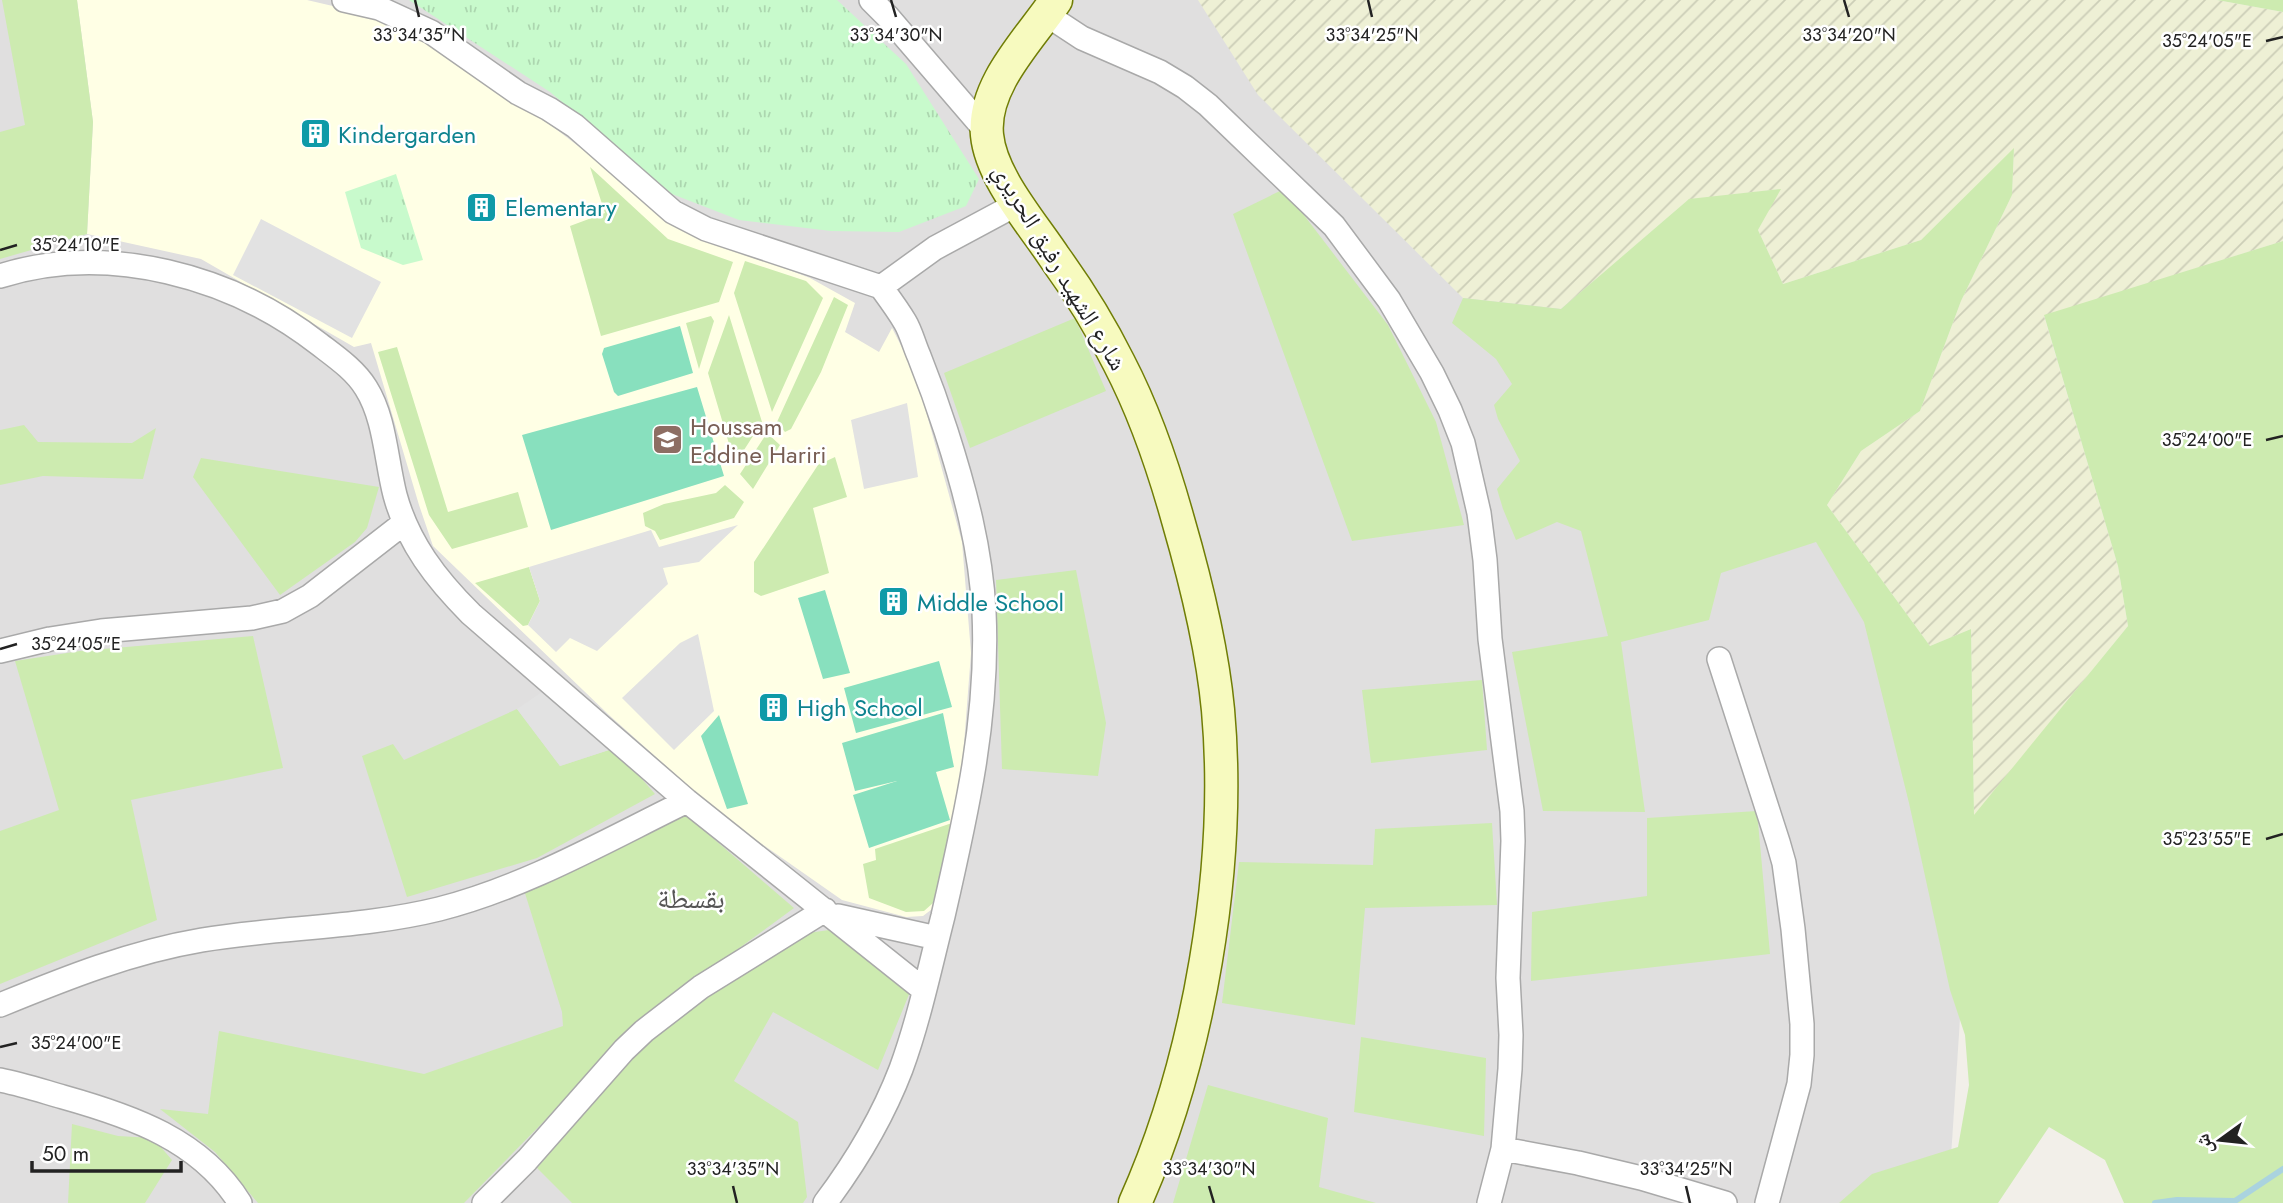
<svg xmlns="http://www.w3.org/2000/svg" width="2283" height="1203" font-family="Jost,'Noto Naskh Arabic',sans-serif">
<defs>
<pattern id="farmland-furrows" width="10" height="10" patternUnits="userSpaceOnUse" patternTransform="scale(1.75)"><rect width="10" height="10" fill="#eef0d5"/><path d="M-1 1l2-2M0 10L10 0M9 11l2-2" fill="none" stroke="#ccceb7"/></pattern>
<pattern id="park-tufts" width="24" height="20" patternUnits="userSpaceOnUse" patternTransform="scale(1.75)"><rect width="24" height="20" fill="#c8facc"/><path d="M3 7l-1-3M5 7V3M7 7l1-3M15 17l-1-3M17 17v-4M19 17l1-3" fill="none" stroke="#acd6af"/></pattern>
</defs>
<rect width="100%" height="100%" fill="#f2efe9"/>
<path fill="#e0dfdf" d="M 0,0 L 1271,0 L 1566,253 L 1866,599 L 1964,957 L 1948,1203 L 0,1203 Z"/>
<path fill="#ffffe5" d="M 77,0 L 307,0 L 397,21 L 519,101 L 632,187 L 676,227 L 810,278 L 855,303 L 845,332 L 879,352 L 892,328 L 916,375 L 962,542 L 971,653 L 958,822 L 936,906 L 923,916 L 906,917 L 842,900 L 722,816 L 609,715 L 433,546 L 419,505 L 371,343 L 354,347 L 201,259 L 87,234 L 93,122 Z"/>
<path fill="url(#farmland-furrows)" d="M 1198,0 L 2217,0 L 2283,12 L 2283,241 L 2044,316 L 2118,566 L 2128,626 L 1974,816 L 1971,629 L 1930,646 L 1827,505 L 1861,451 L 1920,411 L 1961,301 L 2012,195 L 2014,149 L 1921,240 L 1783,284 L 1758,230 L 1780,189 L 1688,200 L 1561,309 L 1463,298 L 1258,95 Z"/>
<path fill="#cdebb0" d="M 2,0 L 77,0 L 93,122 L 87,234 L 0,259 L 0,132 L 25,125 Z
M 2217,0 L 2283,0 L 2283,12 Z
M 2014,148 L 2012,195 L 1961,301 L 1920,411 L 1861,451 L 1827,505 L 1930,646 L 1971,629 L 1974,815 L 2128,626 L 2118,566 L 2044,315 L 2283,241 L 2283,1203 L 2124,1203 L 2105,1160 L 2049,1127 L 1998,1203 L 1839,1203 L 1872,1174 L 1958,1147 L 1969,1085 L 1965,1035 L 1950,990 L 1909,803 L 1864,622 L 1816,542 L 1721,573 L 1709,620 L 1621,642 L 1645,812 L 1543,811 L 1512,652 L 1608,636 L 1581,531 L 1557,522 L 1516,540 L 1503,509 L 1497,489 L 1520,461 L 1498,419 L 1494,405 L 1512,384 L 1496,359 L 1452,323 L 1463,298 L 1561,309 L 1689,199 L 1781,189 L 1758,230 L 1783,284 L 1921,240 Z
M 590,167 L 668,239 L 733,262 L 719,302 L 601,336 L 570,226 L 605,213 Z
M 1284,189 L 1388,325 L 1436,422 L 1464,525 L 1352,541 L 1233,214 Z
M 745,261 L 806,281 L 823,298 L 772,412 L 734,293 Z
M 834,297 L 848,305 L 821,372 L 791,429 L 785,432 L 777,422 Z
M 729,315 L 762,422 L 735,464 L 708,373 Z
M 711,316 L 714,321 L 699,369 L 686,323 Z
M 1075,318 L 1106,391 L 970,448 L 944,373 Z
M 397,347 L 448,512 L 518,492 L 528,527 L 452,549 L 429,515 L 378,352 Z
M 24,425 L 38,442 L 132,443 L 156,428 L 143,479 L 43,476 L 0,485 L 0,430 Z
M 767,433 L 780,445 L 753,489 L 740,474 Z
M 835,457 L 847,497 L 813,508 L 829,573 L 761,596 L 754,592 L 754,562 L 818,465 Z
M 201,458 L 379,487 L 367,528 L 355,542 L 280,595 L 193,477 Z
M 725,485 L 744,502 L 734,518 L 660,540 L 655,531 L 645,526 L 643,513 L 664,504 L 716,493 Z
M 529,567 L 540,601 L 528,625 L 523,626 L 475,583 Z
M 1076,570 L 1106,723 L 1098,776 L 1002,769 L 996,580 Z
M 253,636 L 283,768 L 131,800 L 157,920 L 0,984 L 0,831 L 59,810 L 15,661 L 80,651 Z
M 1482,680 L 1487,750 L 1371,763 L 1362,690 Z
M 517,709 L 560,766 L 615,748 L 655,794 L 537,858 L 407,897 L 362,756 L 393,744 L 404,760 Z
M 1757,811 L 1770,954 L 1531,981 L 1532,912 L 1647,896 L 1647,818 Z
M 685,814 L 794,908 L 634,1025 L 558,1107 L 464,1203 L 258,1203 L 215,1152 L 160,1109 L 208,1114 L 219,1031 L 424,1074 L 563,1026 L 562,1012 L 524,890 Z
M 955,822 L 933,903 L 924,911 L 906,912 L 869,898 L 863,864 L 876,860 L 875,849 Z
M 1492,823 L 1497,905 L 1365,908 L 1355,1025 L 1222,1003 L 1239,862 L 1373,865 L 1375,829 Z
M 829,930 L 910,992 L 878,1070 L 773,1012 L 734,1081 L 798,1122 L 807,1197 L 803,1203 L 572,1203 L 537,1168 L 622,1068 L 677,1014 L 808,933 Z
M 1361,1037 L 1486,1058 L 1484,1136 L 1354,1112 Z
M 1208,1085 L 1328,1118 L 1319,1187 L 1376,1203 L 1173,1203 Z
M 72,1124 L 118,1136 L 153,1138 L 172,1160 L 145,1203 L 68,1203 Z"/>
<path fill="url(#park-tufts)" d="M 409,0 L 837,0 L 906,64 L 979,179 L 966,206 L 899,232 L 831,231 L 739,220 L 672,194 L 550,92 Z
M 396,174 L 423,260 L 403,265 L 361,248 L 345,192 Z"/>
<path fill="#88e0be" d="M 680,326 L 693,373 L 618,396 L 614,392 L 602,354 L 604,348 Z
M 697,387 L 724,476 L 551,530 L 522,435 Z
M 825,590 L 850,673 L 823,679 L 798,598 Z
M 939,661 L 952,707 L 856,733 L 844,688 Z
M 943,713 L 954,767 L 936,772 L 950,820 L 869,848 L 853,795 L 897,781 L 855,791 L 842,743 Z
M 719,715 L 748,804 L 727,809 L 701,736 Z"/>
<path fill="#e2e2e2" d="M 261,219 L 381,282 L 352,338 L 233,275 Z
M 907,403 L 918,477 L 864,489 L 851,420 Z
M 738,525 L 699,562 L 663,568 L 668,584 L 597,651 L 570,638 L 556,652 L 528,625 L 540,601 L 529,567 L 651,530 L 659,547 Z
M 698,634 L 714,711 L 674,750 L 622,698 L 680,643 Z
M 545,690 L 615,748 L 560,766 L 517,709 Z"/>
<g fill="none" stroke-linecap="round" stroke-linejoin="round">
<path stroke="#aad3df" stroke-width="6" d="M 2155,1203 L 2177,1200 L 2235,1201 L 2283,1169"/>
<defs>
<path id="street" d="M 344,0 L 379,8 L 431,32 L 518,93 L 549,109 L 575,126 L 673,212 L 706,229 L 881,287
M 871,0 L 888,17 L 986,131
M 1047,15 L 1082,38 L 1160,72 L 1185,87 L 1208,105 L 1334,226 L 1389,300 L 1432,373 L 1450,410 L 1463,443 L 1479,513 L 1485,560 L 1490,639 L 1512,811 L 1513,841 L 1508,978 L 1511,1035 L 1510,1069 L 1503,1149 L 1489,1203
M 0,276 C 108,242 232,276 319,344 C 336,357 355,370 366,388 C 385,418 386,460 395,495 C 408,543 436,579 471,614 L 687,801 L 924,990
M 0,651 L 50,639 L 101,631 L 252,618 L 283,611 L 310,596 L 404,523
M 1719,659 L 1778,842 L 1784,863 L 1793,929 L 1802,1024 L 1802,1055 L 1799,1084 L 1767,1203
M 838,916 L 937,938
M 0,1005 C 66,978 131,952 202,940 C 280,927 362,928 439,909 C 526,887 607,840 687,801
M 0,1080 C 21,1084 42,1091 63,1097 C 131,1116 201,1140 240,1203
M 1503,1149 L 1578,1163 L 1641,1178 L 1725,1203
M 484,1203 L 527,1160 L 624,1050 L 644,1031 L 701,987 L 825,910
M 825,1203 C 855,1163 883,1116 901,1069 C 919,1020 930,967 943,916 C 966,816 989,716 984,612 C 981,550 965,490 946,431 C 938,406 929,381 919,356 C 914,345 911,332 905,322 C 898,310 889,298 881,287 L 935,248 L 1017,204"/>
<path id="secondary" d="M 1056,0 C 1030,39 982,85 987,135 C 991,177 1032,223 1055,258 C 1079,291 1101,327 1119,363 C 1145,413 1163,466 1178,520 C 1196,582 1212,646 1218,710 C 1232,866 1199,1060 1135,1203"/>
</defs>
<use href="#street" stroke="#a9a9a9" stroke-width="26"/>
<use href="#secondary" stroke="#707d05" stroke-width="35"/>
<use href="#street" stroke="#fff" stroke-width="23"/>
<use href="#secondary" stroke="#f7fabf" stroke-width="32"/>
</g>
<path fill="none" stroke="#222" stroke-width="2.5" d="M 415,0 L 419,17M 891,0 L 896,17M 1368,0 L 1372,17M 1844,0 L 1849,17M 2266,41 L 2283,37M 0,250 L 17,245M 2266,440 L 2283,436M 0,649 L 17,644M 2266,839 L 2283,834M 0,1047 L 17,1043M 733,1186 L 737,1203M 1209,1186 L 1214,1203M 1686,1186 L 1690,1203"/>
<defs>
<symbol id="building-square" viewBox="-11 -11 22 22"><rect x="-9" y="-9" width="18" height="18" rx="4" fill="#0f9aa8" stroke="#fff"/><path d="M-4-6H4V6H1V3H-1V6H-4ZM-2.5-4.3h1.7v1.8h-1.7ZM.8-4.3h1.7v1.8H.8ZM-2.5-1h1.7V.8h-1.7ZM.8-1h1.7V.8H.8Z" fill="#fff"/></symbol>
<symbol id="school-square" viewBox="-11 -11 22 22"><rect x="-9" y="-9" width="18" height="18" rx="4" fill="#8d6e63" stroke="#fff"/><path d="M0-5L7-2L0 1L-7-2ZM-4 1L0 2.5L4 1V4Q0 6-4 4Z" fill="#fff"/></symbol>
</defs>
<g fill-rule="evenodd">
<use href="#building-square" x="298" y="116" width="35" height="35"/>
<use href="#building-square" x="464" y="190" width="35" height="35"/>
<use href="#school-square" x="650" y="422" width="35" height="35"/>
<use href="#building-square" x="876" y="584" width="35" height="35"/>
<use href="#building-square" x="756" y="690" width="35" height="35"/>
</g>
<g text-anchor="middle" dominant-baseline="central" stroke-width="5" stroke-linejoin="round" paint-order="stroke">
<g font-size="24" fill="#0d838f" stroke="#fff" text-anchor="start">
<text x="338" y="134">Kindergarden</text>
<text x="505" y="207">Elementary</text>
<text x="917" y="602">Middle School</text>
<text x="797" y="707">High School</text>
</g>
<g font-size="24" fill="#222" stroke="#fff">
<text transform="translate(1060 267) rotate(59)">شارع الشهيد رفيق الحريري</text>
</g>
<g font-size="24" fill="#785e54" stroke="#fff" text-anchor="start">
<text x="690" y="426">Houssam<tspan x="690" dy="28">Eddine Hariri</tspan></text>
</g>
<g font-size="28" fill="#555" stroke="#fff">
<text x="691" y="898">بقسطة</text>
</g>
</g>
<g font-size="18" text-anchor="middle" fill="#222" stroke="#fff" stroke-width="5" stroke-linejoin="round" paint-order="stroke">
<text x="419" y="41">33°34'35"N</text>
<text x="1849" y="41">33°34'20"N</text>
<text x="896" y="41">33°34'30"N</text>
<text x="1372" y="41">33°34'25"N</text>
<text x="2207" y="47">35°24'05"E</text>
<text x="76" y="251">35°24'10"E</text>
<text x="2207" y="446">35°24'00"E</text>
<text x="76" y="650">35°24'05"E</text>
<text x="2207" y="845">35°23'55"E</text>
<text x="76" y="1049">35°24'00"E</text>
<text x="733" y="1175">33°34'35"N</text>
<text x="1209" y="1175">33°34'30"N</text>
<text x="1686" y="1175">33°34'25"N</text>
</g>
<g transform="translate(2220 1140) rotate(255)" stroke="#ffffff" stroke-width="5" paint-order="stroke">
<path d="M0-5L12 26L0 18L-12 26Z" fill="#222222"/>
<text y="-10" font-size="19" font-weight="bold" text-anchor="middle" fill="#222222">ش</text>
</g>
<path d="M32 1161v10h149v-10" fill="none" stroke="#222222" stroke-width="3.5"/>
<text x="42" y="1161" font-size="21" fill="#222222" stroke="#ffffff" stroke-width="5" paint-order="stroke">50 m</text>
</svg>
